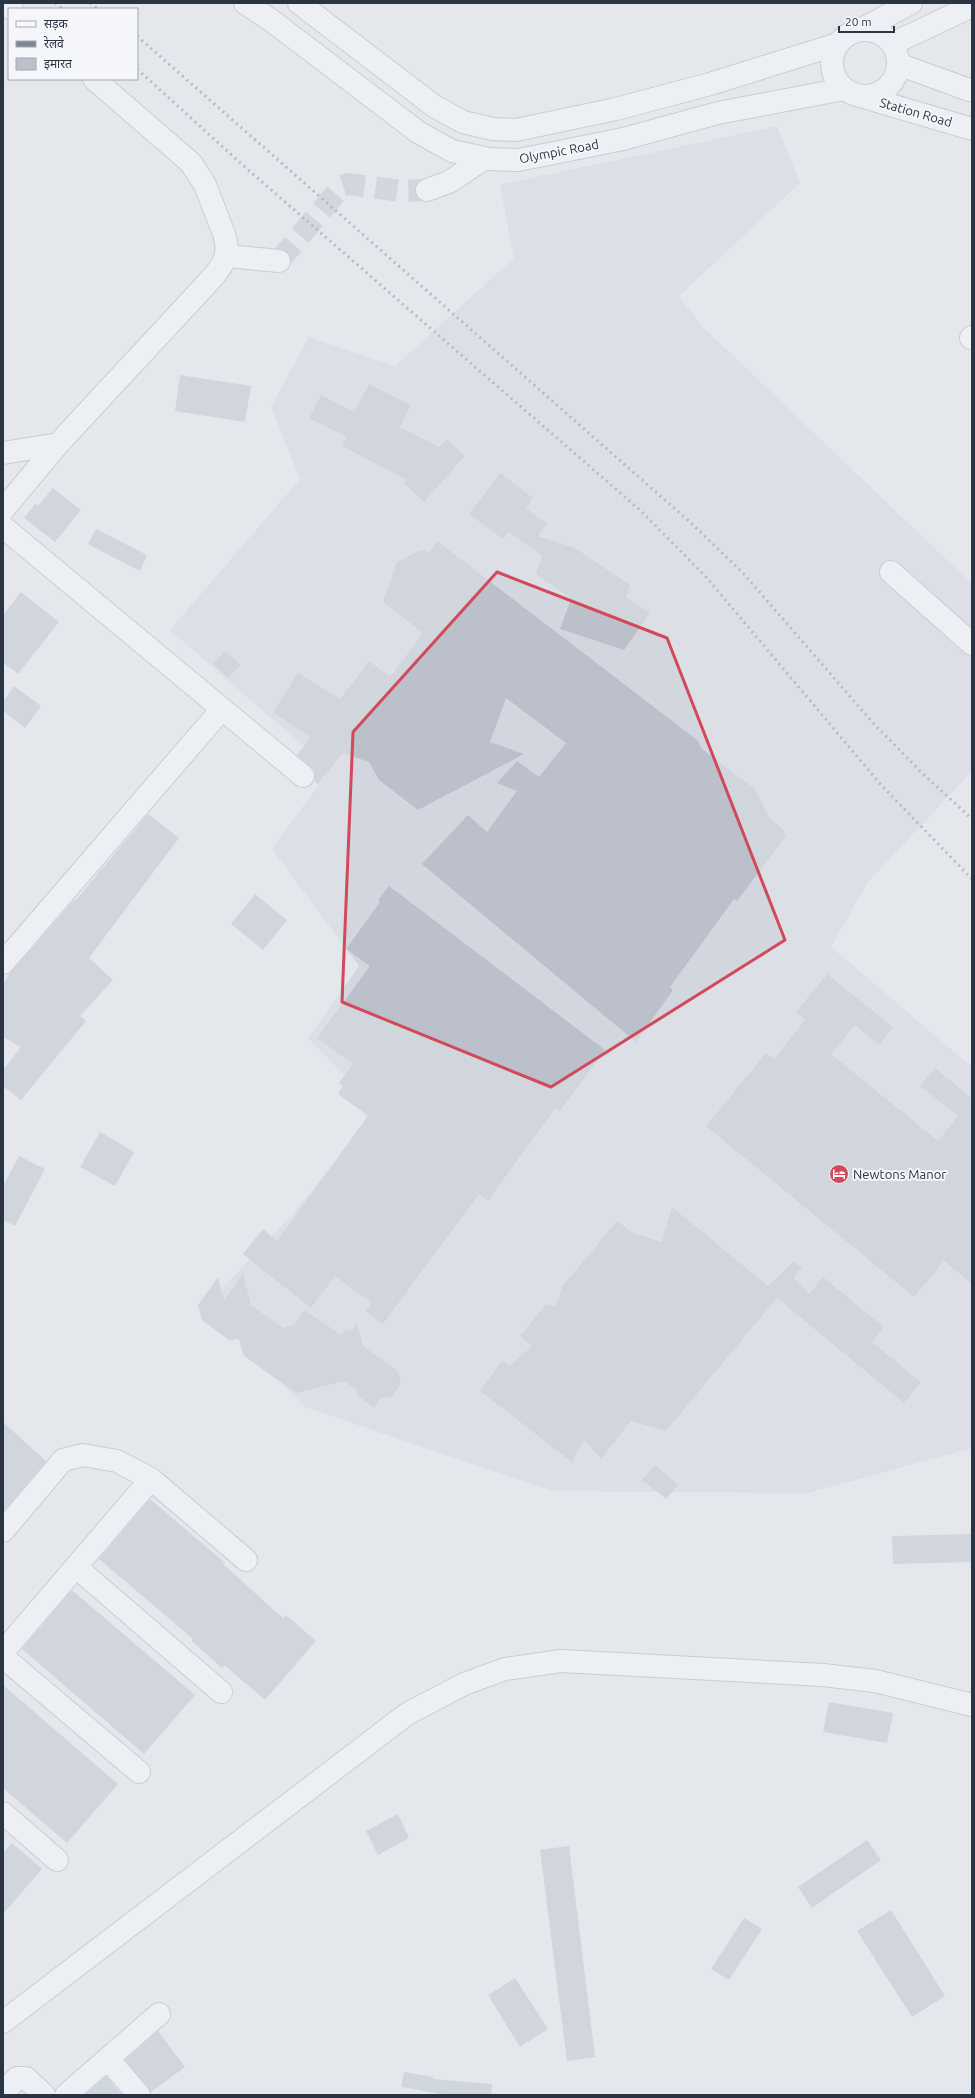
<svg xmlns="http://www.w3.org/2000/svg" width="975" height="2098" font-family="Ubuntu,'Noto Sans Devanagari',sans-serif">
<rect width="100%" height="100%" fill="#e4e7ec"/>
<path fill="#d2d6de" d="M 777,126 L 800,183 L 679,296 L 702,326 L 972,584 L 972,771 L 867,883 L 831,947 L 972,1067 L 972,1448 L 808,1493 L 552,1491 L 305,1407 L 205,1306 L 292,1215 L 377,1109 L 308,1038 L 359,966 L 272,849 L 330,769 L 170,630 L 300,479 L 271,407 L 309,337 L 395,366 L 514,258 L 500,185 Z"/>
<path fill="#bbc0ca" d="M 180,375 L 251,386 L 245,422 L 175,411 Z
M 369,384 L 411,405 L 400,427 L 439,447 L 447,439 L 465,456 L 424,502 L 404,483 L 407,480 L 342,446 L 347,437 L 309,418 L 321,395 L 354,412 Z
M 500,473 L 533,498 L 526,508 L 547,524 L 538,536 L 575,548 L 630,585 L 626,597 L 650,613 L 624,650 L 560,629 L 571,599 L 536,574 L 542,556 L 509,532 L 503,539 L 469,514 Z
M 53,488 L 81,510 L 55,542 L 24,518 L 35,504 L 38,506 Z
M 96,529 L 147,555 L 140,571 L 88,544 Z
M 437,541 L 697,740 L 702,749 L 755,789 L 770,819 L 782,828 L 786,836 L 737,901 L 734,899 L 670,987 L 673,990 L 636,1042 L 422,864 L 468,815 L 487,832 L 517,791 L 497,783 L 517,761 L 539,777 L 566,743 L 506,698 L 490,742 L 524,754 L 418,810 L 379,780 L 369,762 L 343,753 L 318,784 L 314,781 L 315,771 L 297,755 L 311,737 L 273,713 L 298,673 L 340,699 L 369,661 L 390,677 L 423,633 L 383,602 L 397,562 L 421,550 L 429,552 Z
M 21,592 L 59,622 L 18,674 L 3,662 L 3,615 Z
M 225,651 L 241,665 L 228,678 L 213,664 Z
M 14,686 L 41,706 L 25,728 L 3,711 L 3,702 Z
M 148,814 L 179,838 L 89,958 L 113,980 L 80,1016 L 86,1021 L 21,1100 L 3,1086 L 3,1070 L 21,1047 L 3,1037 L 3,985 L 9,974 L 74,900 L 75,901 Z
M 389,886 L 605,1050 L 560,1111 L 556,1107 L 488,1201 L 479,1194 L 383,1324 L 365,1311 L 372,1303 L 335,1276 L 311,1308 L 243,1254 L 263,1229 L 277,1241 L 368,1116 L 338,1094 L 343,1086 L 339,1083 L 353,1064 L 317,1038 L 370,966 L 346,949 L 380,902 L 378,900 Z
M 255,894 L 287,920 L 263,950 L 231,924 Z
M 827,974 L 893,1027 L 879,1045 L 855,1025 L 831,1054 L 938,1141 L 958,1116 L 920,1086 L 935,1068 L 972,1098 L 972,1284 L 944,1261 L 914,1297 L 706,1126 L 766,1053 L 774,1059 L 805,1020 L 796,1012 Z
M 100,1132 L 134,1152 L 115,1186 L 80,1167 Z
M 19,1156 L 45,1169 L 15,1226 L 3,1220 L 3,1186 Z
M 672,1207 L 768,1286 L 794,1261 L 802,1268 L 793,1278 L 809,1294 L 823,1277 L 884,1327 L 872,1342 L 921,1382 L 904,1403 L 777,1298 L 666,1431 L 631,1421 L 601,1459 L 584,1440 L 572,1462 L 480,1391 L 502,1360 L 510,1366 L 532,1346 L 520,1336 L 546,1304 L 556,1307 L 562,1287 L 617,1221 L 633,1233 L 662,1242 Z
M 243,1273 L 251,1305 L 283,1328 L 294,1325 L 305,1310 L 341,1335 L 346,1329 L 350,1332 L 357,1323 L 363,1346 L 398,1371 L 401,1384 L 392,1396 L 380,1399 L 374,1408 L 357,1395 L 356,1389 L 344,1381 L 296,1393 L 243,1355 L 239,1338 L 230,1341 L 202,1320 L 198,1305 L 218,1277 L 224,1300 Z
M 3,1422 L 46,1461 L 3,1512 Z
M 655,1465 L 678,1485 L 666,1499 L 642,1480 Z
M 150,1499 L 225,1563 L 223,1564 L 283,1618 L 286,1615 L 316,1641 L 265,1700 L 224,1665 L 222,1668 L 192,1641 L 193,1639 L 99,1559 Z
M 972,1534 L 972,1562 L 893,1564 L 892,1536 Z
M 72,1590 L 195,1695 L 144,1754 L 22,1649 Z
M 3,1685 L 118,1784 L 67,1843 L 3,1788 Z
M 829,1702 L 893,1713 L 887,1743 L 823,1732 Z
M 398,1814 L 409,1838 L 378,1855 L 366,1831 Z
M 867,1840 L 881,1860 L 812,1908 L 798,1887 Z
M 12,1843 L 42,1869 L 3,1914 L 3,1853 Z
M 569,1846 L 595,2057 L 567,2061 L 540,1850 Z
M 891,1910 L 945,1996 L 912,2017 L 857,1931 Z
M 744,1918 L 762,1929 L 729,1980 L 711,1969 Z
M 515,1978 L 548,2029 L 520,2047 L 488,1995 Z
M 158,2031 L 185,2067 L 151,2092 L 125,2060 Z
M 404,2072 L 433,2077 L 433,2079 L 492,2084 L 491,2095 L 447,2095 L 401,2087 Z
M 106,2076 L 122,2095 L 85,2095 Z"/>
<g fill="none" stroke-linecap="round" stroke-linejoin="round">
<path stroke="#bfc3cb" stroke-width="22" stroke-dasharray="22 11" stroke-linecap="butt" d="M 279,261 L 342,186 L 348,184 L 401,191 L 427,190"/>
<defs>
<path id="minor" d="M 4,3 L 12,9
M 245,3 L 272,21 L 418,132 L 452,151 L 489,159 L 518,160 L 559,152 L 623,139 L 718,113 L 844,89
M 299,3 L 434,106 L 463,122 L 493,129 L 516,130 L 616,109 L 710,84 L 838,44
M 860,30 L 911,3
M832 63a33 33 0 1 1 66 0a33 33 0 1 1-66 0Z
M 892,44 L 972,6
M 898,64 L 972,91
M 860,96 L 972,129
M 427,190 L 449,182 L 485,158
M 227,256 L 279,261
M 971,338 L 972,337
M 3,453 L 58,444
M 3,510 L 58,444 L 213,277 C 225,263 230,252 224,234 L 205,185 L 191,163 L 94,79
M 3,527 L 303,776
M 891,572 L 972,644
M 3,963 L 222,709
M 3,1531 L 63,1460 L 83,1455 L 117,1461 L 151,1479 L 246,1560
M 76,1567 L 221,1692
M 3,1652 L 151,1479
M 3,1657 L 139,1772
M 3,1813 L 57,1860
M 3,2022 L 407,1714 L 464,1684 L 505,1669 L 561,1661 L 823,1675 L 875,1681 L 972,1705
M 108,2059 L 139,2095
M 3,2093 L 17,2078 L 26,2078 L 44,2095
M 66,2095 L 159,2014"/>
</defs>
<use href="#minor" stroke="#a9aeb7" stroke-width="24"/>
<use href="#minor" stroke="#f7f8fa" stroke-width="22"/>
<path stroke="#7d8696" stroke-width="3" stroke-dasharray="2 4" stroke-linecap="butt" d="M 55,3 L 63,9
M 90,3 L 98,9
M 137,36 L 690,522 L 743,573 L 873,723 L 922,773 L 972,819
M 137,69 L 246,168 L 641,511 L 707,578 L 881,785 L 972,879"/>
</g>
<path d="M0 0H975V2098H0ZM 497,572 L 667,638 L 785,940 L 551,1087 L 342,1002 L 353,732 Z" fill="#e4e7ec" fill-opacity=".55" fill-rule="evenodd"/>
<path fill="none" stroke="#d1495b" stroke-width="3" stroke-linejoin="round" d="M 497,572 L 667,638 L 785,940 L 551,1087 L 342,1002 L 353,732 Z"/>
<defs>
<symbol id="hotel-disc" viewBox="-11 -11 22 22"><circle r="9.5" fill="#d1495b" stroke="#f4f6f9"/><path d="M-6-4.5h1.5V1H6V5H4.5V3h-9V5H-6ZM-4 0a1.8 1.8 0 1 1 3.6 0ZM.5 0V-2.5h3Q6-2.5 6 0Z" fill="#fff"/></symbol>
</defs>
<g fill-rule="evenodd">
<use href="#hotel-disc" x="828" y="1163" width="22" height="22"/>
</g>
<g text-anchor="middle" dominant-baseline="central" stroke-width="4" stroke-linejoin="round" paint-order="stroke">
<g font-size="13" fill="#2b3445" stroke="#f4f6f9">
<text transform="translate(916 112) rotate(16)">Station Road</text>
<text transform="translate(559 151) rotate(-11)">Olympic Road</text>
</g>
<g font-size="13" fill="#2b3445" stroke="#f4f6f9" text-anchor="start">
<text x="853" y="1174">Newtons Manor</text>
</g>
</g>
<rect width="975" height="2098" fill="none" stroke="#2b3445" stroke-width="8"/>
<rect x="8" y="8" width="130" height="72" fill="#f4f6f9" stroke="#a4a8b1"/>
<rect x="16" y="21" width="20" height="6" fill="#f7f8fa" stroke="#a4a8b1"/>
<text x="44" y="28" font-size="12" fill="#2b3445">सड़क</text>
<rect x="16" y="41" width="20" height="6" fill="#7d8696" stroke="#a4a8b1"/>
<text x="44" y="48" font-size="12" fill="#2b3445">रेलवे</text>
<rect x="16" y="58" width="20" height="12" fill="#bbc0ca" stroke="#a4a8b1"/>
<text x="44" y="68" font-size="12" fill="#2b3445">इमारत</text>
<path d="M839 26v6h55v-6" fill="none" stroke="#2b3445" stroke-width="2"/>
<text x="845" y="26" font-size="12" fill="#2b3445" stroke="#f4f6f9" stroke-width="3" paint-order="stroke">20 m</text>
</svg>
